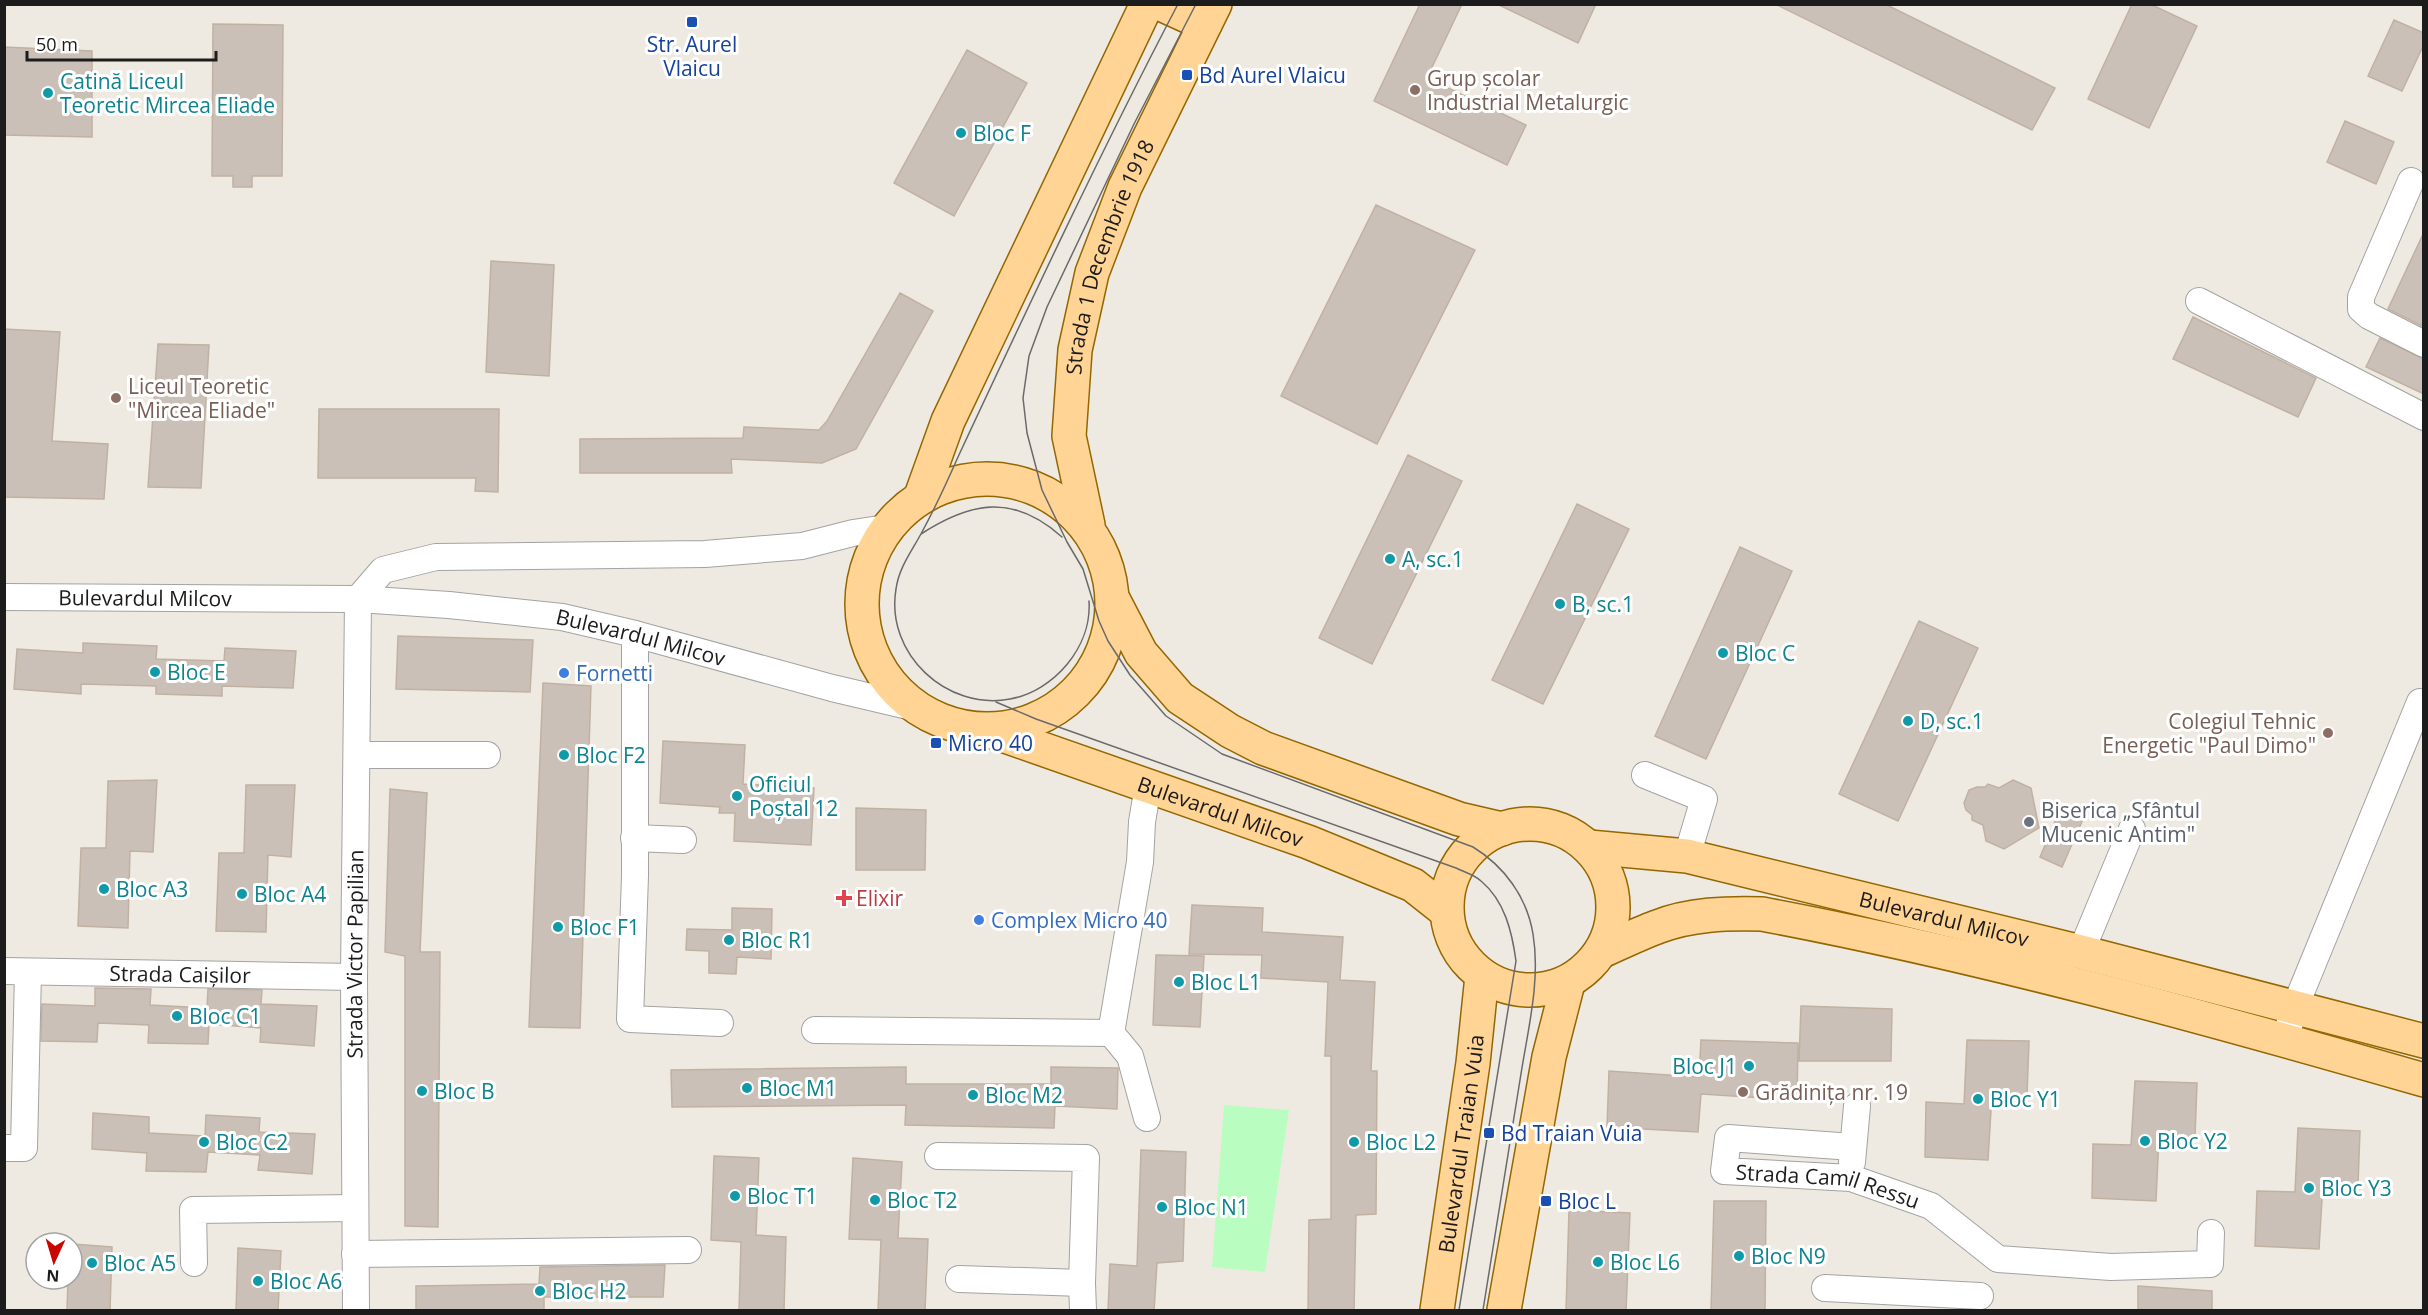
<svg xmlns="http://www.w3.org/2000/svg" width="2428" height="1315" font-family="'Open Sans',sans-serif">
<rect width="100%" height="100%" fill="#efeae1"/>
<path fill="#b9fec0" d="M 1224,1105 L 1289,1110 L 1265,1272 L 1212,1267 Z"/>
<path fill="#cbc0b7" stroke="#c1b1a2" stroke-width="1.5" d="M 1420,4 L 1462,4 L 1427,78 L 1526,125 L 1507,165 L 1374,101 Z
M 1497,4 L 1596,4 L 1578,43 Z
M 1775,4 L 1885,4 L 2055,88 L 2032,130 Z
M 2132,4 L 2150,4 L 2197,26 L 2149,128 L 2088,99 Z
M 2394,20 L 2424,33 L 2424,44 L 2402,91 L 2368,76 Z
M 213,24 L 283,25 L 282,176 L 252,176 L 252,187 L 233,187 L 233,176 L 212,176 Z
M 4,47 L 92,51 L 92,137 L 4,135 Z
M 967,50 L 1027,83 L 954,216 L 894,183 Z
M 2345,121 L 2394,142 L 2376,184 L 2327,162 Z
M 1376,205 L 1475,250 L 1377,444 L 1281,396 Z
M 2424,232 L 2424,327 L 2388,309 Z
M 491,261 L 554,265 L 549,376 L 486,372 Z
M 900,293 L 933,311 L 856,449 L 822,463 L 731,459 L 732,473 L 580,473 L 580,439 L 743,438 L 744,427 L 819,430 L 827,421 Z
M 2193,317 L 2316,378 L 2298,417 L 2173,359 Z
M 4,329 L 60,332 L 52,441 L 108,444 L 104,499 L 4,497 Z
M 2380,338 L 2424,359 L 2424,394 L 2366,367 Z
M 158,344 L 209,345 L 201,488 L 148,487 Z
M 319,409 L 499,409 L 498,492 L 475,491 L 476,478 L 318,478 Z
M 1408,455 L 1462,481 L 1372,664 L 1319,638 Z
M 1577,504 L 1629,529 L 1543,704 L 1492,680 Z
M 1740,547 L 1792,571 L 1706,759 L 1655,736 Z
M 1919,621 L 1978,648 L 1898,821 L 1839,794 Z
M 398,636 L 533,640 L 530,692 L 396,689 Z
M 83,643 L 157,646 L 156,659 L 224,661 L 225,648 L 296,651 L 293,688 L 222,686 L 222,696 L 156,694 L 156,686 L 81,684 L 81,694 L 14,689 L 17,649 L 83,653 Z
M 543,683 L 591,686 L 580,1028 L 529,1027 Z
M 663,741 L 745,745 L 743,784 L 814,788 L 811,845 L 734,841 L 735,813 L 719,813 L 720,807 L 660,803 Z
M 157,780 L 153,852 L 130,851 L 128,928 L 78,926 L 81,848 L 106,848 L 108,781 Z
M 2013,780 L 2031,788 L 2039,828 L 2004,849 L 1986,841 L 1983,825 L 1972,820 L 1972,815 L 1966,810 L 1964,803 L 1969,790 L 1977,787 L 1985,787 L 1988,784 L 1999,788 Z
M 246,785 L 295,785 L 291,857 L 268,855 L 266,932 L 216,931 L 219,853 L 244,853 Z
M 390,789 L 427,793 L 420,952 L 440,952 L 438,1227 L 405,1226 L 405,956 L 385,952 Z
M 2061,807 L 2084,817 L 2062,867 L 2040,857 Z
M 856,808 L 926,810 L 925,870 L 856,870 Z
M 1192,905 L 1263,908 L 1262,932 L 1343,937 L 1340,980 L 1375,982 L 1371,1071 L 1377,1071 L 1376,1214 L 1356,1215 L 1354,1311 L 1308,1311 L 1309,1220 L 1331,1219 L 1331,1056 L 1325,1056 L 1328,982 L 1261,978 L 1262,955 L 1189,954 Z
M 732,908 L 772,909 L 771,959 L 737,957 L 736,974 L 709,973 L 709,951 L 686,950 L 687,929 L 732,930 Z
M 1156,955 L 1204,956 L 1200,1027 L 1153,1025 Z
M 95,988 L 151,989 L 150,1005 L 207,1008 L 208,989 L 262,990 L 261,1004 L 317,1006 L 314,1046 L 260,1042 L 261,1028 L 209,1024 L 208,1044 L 148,1043 L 149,1025 L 98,1023 L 97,1042 L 41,1041 L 42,1004 L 95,1006 Z
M 1801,1006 L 1892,1009 L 1891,1061 L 1799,1061 Z
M 1701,1040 L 1798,1043 L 1797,1100 L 1701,1094 L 1698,1132 L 1607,1127 L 1609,1071 L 1699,1077 Z
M 1967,1040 L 2029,1041 L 2027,1095 L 1992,1094 L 1988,1160 L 1925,1157 L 1926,1102 L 1964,1104 Z
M 906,1067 L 906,1084 L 1051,1084 L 1051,1067 L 1118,1068 L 1117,1109 L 1055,1106 L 1054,1128 L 905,1125 L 906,1105 L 672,1107 L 671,1070 Z
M 2135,1081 L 2197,1083 L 2195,1137 L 2159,1136 L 2156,1201 L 2092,1198 L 2093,1144 L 2131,1145 Z
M 93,1113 L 149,1117 L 149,1133 L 205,1136 L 206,1115 L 260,1118 L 259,1132 L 315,1134 L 312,1174 L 258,1170 L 260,1155 L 208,1152 L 206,1172 L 146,1171 L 147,1153 L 92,1149 Z
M 2298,1128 L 2360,1131 L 2358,1184 L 2323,1183 L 2319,1249 L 2255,1246 L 2257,1191 L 2295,1192 Z
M 1141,1150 L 1186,1152 L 1183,1261 L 1157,1263 L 1154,1311 L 1108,1311 L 1110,1264 L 1137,1266 Z
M 714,1156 L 759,1158 L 756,1235 L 786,1237 L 784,1311 L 739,1311 L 741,1242 L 711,1240 Z
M 853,1158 L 902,1162 L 898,1238 L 928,1239 L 925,1311 L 878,1311 L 881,1240 L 849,1239 Z
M 1714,1201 L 1766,1201 L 1765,1311 L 1711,1311 Z
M 1569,1210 L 1630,1213 L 1626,1311 L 1566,1311 Z
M 72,1244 L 112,1247 L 110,1311 L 67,1311 L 68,1279 L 72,1279 Z
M 238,1248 L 281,1251 L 278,1311 L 236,1311 Z
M 665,1265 L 663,1297 L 544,1297 L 544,1311 L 416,1311 L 416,1286 L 539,1284 L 540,1267 Z
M 2138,1286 L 2212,1291 L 2212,1311 L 2138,1311 Z"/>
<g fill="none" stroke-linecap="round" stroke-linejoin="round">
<defs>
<g id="minor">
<path d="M 2411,181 L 2361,297 L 2361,309 L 2369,316 L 2424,344"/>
<path d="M 2199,301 L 2424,417"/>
<path id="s1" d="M 4,597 L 358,599 L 449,605 L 562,617 L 635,634 L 832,688 L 917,708"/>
<path d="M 358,599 L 383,570 L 436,557 L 705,554 L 802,546 L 853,533 L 886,528"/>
<path d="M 635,634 L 635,876 L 630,1019 L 720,1023"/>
<path d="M 358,755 L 487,755"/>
<path d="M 1645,775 L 1704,799 L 1687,856"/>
<path d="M 634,838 L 683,840"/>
<path d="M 2081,952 L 2132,829"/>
<path id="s2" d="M 4,971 L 354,977"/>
<path d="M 815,1030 L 1111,1033 L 1140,862 L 1142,822 L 1148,786"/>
<path d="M 1111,1033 L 1130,1056 L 1147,1118"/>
<path d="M 2284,1041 L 2295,1007 L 2420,702"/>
<path id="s3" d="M 1853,1147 L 1728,1138 L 1724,1171 L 1851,1178 L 1931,1206 L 1998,1259 L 2111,1267 L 2210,1264 L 2211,1233"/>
<path d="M 4,1148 L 24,1148 L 28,972"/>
<path d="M 938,1156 L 1086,1158 L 1082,1283 L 1083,1310"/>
<path d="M 1852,1162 L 1857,1106"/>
<path d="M 355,1254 L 688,1250"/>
<path d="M 194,1263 L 193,1210 L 355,1208"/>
<path d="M 959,1279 L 1082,1283"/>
<path d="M 1825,1288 L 1980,1296"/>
<path id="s4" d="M 356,1310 L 354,977 L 358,599"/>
</g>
<g id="major">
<path d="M 1161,4 L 1205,24"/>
<circle cx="987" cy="604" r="125"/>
<path d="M 921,496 L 948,421 L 1147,4"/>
<path id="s5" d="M 1088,525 L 1069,436 L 1075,350 L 1092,273 L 1125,187 L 1215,4"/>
<path d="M 1114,601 L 1141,653 L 1180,698 L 1230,731 L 1263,748 L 1459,819 L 1502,829"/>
<path id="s6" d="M 991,731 L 1308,842 L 1413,885 L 1446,911"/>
<circle cx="1530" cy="907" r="83"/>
<path id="s7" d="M 1589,847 L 1687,856 L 2081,952 L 2424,1041"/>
<path d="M 1602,951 C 1620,943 1638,934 1657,927 C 1690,914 1727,913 1762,914 C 1985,956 2205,1017 2424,1080"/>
<path id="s8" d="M 1437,1310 L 1473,1063 L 1482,976"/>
<path d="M 1504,1310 L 1549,1057 L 1568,983"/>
</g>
</defs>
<use href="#minor" stroke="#a3a3a3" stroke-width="28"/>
<use href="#major" stroke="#946700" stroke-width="36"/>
<use href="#minor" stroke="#fff" stroke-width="26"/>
<use href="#major" stroke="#ffd495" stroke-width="33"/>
<path stroke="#6a6a6a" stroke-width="1.5" d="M 1196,4 L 1134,124 L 1047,307 L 1029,356 L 1023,398 L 1027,433 L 1042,490 L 1067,542 L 1083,569 L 1099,621 L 1108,641 L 1130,675 L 1166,716 L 1222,754 L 1473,847 C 1504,866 1527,897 1533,934 C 1541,982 1527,1033 1520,1080 C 1507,1157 1495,1234 1483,1310
M 921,534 C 972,501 1014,494 1062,537
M 1089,601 C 1092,647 1054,691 1010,699 C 947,711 885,654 896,589 C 899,567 912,551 922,532 C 935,508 947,482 958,457 C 1029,305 1100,153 1178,4
M 996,702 L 1036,719 L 1456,868 C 1464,872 1475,875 1481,881 C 1505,901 1512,932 1516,961 L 1459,1310"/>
</g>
<g fill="#1a4fb4" stroke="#fff" stroke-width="2">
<rect x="686" y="16" width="12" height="12" rx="3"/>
<rect x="1181" y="69" width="12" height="12" rx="3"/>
<rect x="930" y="737" width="12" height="12" rx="3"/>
<rect x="1483" y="1127" width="12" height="12" rx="3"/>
<rect x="1540" y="1195" width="12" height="12" rx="3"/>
</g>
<g fill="#8d6e63" stroke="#fff" stroke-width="2">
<circle cx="1415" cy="90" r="6"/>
<circle cx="116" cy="398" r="6"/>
<circle cx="2328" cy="733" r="6"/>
<circle cx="1743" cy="1092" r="6"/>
</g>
<g fill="#0f9aa8" stroke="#fff" stroke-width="2">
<circle cx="48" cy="93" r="6"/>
<circle cx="961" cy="133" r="6"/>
<circle cx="1390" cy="559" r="6"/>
<circle cx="1560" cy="604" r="6"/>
<circle cx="1723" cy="653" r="6"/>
<circle cx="155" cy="672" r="6"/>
<circle cx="1908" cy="721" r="6"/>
<circle cx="564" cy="755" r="6"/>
<circle cx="737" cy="796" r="6"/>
<circle cx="104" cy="889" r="6"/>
<circle cx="242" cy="894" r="6"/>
<circle cx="558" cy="927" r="6"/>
<circle cx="729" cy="940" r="6"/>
<circle cx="1179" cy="982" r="6"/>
<circle cx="177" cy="1016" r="6"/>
<circle cx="1749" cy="1066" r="6"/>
<circle cx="747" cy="1088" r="6"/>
<circle cx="422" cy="1091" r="6"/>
<circle cx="973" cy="1095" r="6"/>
<circle cx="1978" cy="1099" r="6"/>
<circle cx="2145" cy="1141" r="6"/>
<circle cx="204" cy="1142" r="6"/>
<circle cx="1354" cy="1142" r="6"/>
<circle cx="2309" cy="1188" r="6"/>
<circle cx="735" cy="1196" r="6"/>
<circle cx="875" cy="1200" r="6"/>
<circle cx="1162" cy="1207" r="6"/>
<circle cx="1739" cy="1256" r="6"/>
<circle cx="1598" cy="1262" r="6"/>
<circle cx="92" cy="1263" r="6"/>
<circle cx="258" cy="1281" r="6"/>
<circle cx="540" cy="1291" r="6"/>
</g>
<g fill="#3f7fe0" stroke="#fff" stroke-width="2">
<circle cx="564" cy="673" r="6"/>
<circle cx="979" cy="920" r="6"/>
</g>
<circle fill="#6b7280" stroke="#fff" stroke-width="2" cx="2029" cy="822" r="6"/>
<path fill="#e0444e" stroke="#fff" stroke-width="2" d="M841 889h6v6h6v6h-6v6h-6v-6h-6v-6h6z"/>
<g text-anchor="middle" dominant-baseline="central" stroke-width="6" stroke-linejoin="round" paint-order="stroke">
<g font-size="21" fill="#164399" stroke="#fff" text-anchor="start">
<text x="692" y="44" text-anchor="middle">Str. Aurel<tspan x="692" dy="24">Vlaicu</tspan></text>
<text x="1199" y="75">Bd Aurel Vlaicu</text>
<text x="948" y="743">Micro 40</text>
<text x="1501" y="1133">Bd Traian Vuia</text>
<text x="1558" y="1201">Bloc L</text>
</g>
<g font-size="21" fill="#785e54" stroke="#fff" text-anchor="start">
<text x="1427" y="78">Grup școlar<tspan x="1427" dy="24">Industrial Metalurgic</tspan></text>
<text x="128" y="386">Liceul Teoretic<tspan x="128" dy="24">"Mircea Eliade"</tspan></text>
<text x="2316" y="721" text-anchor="end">Colegiul Tehnic<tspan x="2316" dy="24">Energetic "Paul Dimo"</tspan></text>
<text x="1755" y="1092">Grădinița nr. 19</text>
</g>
<g font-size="21" fill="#0d838f" stroke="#fff" text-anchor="start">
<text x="60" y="81">Catină Liceul<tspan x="60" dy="24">Teoretic Mircea Eliade</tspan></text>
<text x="973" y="133">Bloc F</text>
<text x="1402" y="559">A, sc.1</text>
<text x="1572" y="604">B, sc.1</text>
<text x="1735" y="653">Bloc C</text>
<text x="167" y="672">Bloc E</text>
<text x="1920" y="721">D, sc.1</text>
<text x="576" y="755">Bloc F2</text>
<text x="749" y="784">Oficiul<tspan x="749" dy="24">Poștal 12</tspan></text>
<text x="116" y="889">Bloc A3</text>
<text x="254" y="894">Bloc A4</text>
<text x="570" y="927">Bloc F1</text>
<text x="741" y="940">Bloc R1</text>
<text x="1191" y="982">Bloc L1</text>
<text x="189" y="1016">Bloc C1</text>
<text x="1737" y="1066" text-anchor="end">Bloc J1</text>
<text x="759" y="1088">Bloc M1</text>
<text x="434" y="1091">Bloc B</text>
<text x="985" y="1095">Bloc M2</text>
<text x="1990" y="1099">Bloc Y1</text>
<text x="2157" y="1141">Bloc Y2</text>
<text x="216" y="1142">Bloc C2</text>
<text x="1366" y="1142">Bloc L2</text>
<text x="2321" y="1188">Bloc Y3</text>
<text x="747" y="1196">Bloc T1</text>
<text x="887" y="1200">Bloc T2</text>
<text x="1174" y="1207">Bloc N1</text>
<text x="1751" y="1256">Bloc N9</text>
<text x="1610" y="1262">Bloc L6</text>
<text x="104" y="1263">Bloc A5</text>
<text x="270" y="1281">Bloc A6</text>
<text x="552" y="1291">Bloc H2</text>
</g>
<g font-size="21" fill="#1c1c1c" stroke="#fff">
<text stroke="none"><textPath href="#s5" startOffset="276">Strada 1 Decembrie 1918</textPath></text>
<text stroke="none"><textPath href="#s1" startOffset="141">Bulevardul Milcov</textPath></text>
<text stroke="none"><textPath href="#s1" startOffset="640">Bulevardul Milcov</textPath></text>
<text stroke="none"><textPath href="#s6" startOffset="243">Bulevardul Milcov</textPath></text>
<text stroke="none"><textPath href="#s7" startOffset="363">Bulevardul Milcov</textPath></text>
<text stroke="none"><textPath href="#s4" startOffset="356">Strada Victor Papilian</textPath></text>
<text stroke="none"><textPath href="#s2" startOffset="176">Strada Caișilor</textPath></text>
<text stroke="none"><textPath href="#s8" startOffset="168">Bulevardul Traian Vuia</textPath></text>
<text stroke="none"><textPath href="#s3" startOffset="264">Strada Camil Ressu</textPath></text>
</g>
<g font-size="21" fill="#366cbe" stroke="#fff" text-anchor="start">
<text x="576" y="673">Fornetti</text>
<text x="991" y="920">Complex Micro 40</text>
</g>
<g font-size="21" fill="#5b616d" stroke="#fff" text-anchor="start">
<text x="2041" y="810">Biserica „Sfântul<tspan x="2041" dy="24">Mucenic Antim"</tspan></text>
</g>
<g font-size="21" fill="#be3a42" stroke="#fff" text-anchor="start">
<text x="856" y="898">Elixir</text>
</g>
</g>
<rect width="2428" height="1315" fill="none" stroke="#1c1c1c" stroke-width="12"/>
<g transform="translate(54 1261) rotate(184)"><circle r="28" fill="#ffffff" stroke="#a4a4a4" stroke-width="1.5"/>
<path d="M0-4.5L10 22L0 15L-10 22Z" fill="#c80500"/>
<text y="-9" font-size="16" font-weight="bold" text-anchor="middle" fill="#1c1c1c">N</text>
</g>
<path d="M27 51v9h189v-9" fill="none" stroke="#1c1c1c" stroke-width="3"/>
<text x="36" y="51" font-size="18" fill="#1c1c1c" stroke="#ffffff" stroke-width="4.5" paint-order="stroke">50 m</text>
</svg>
